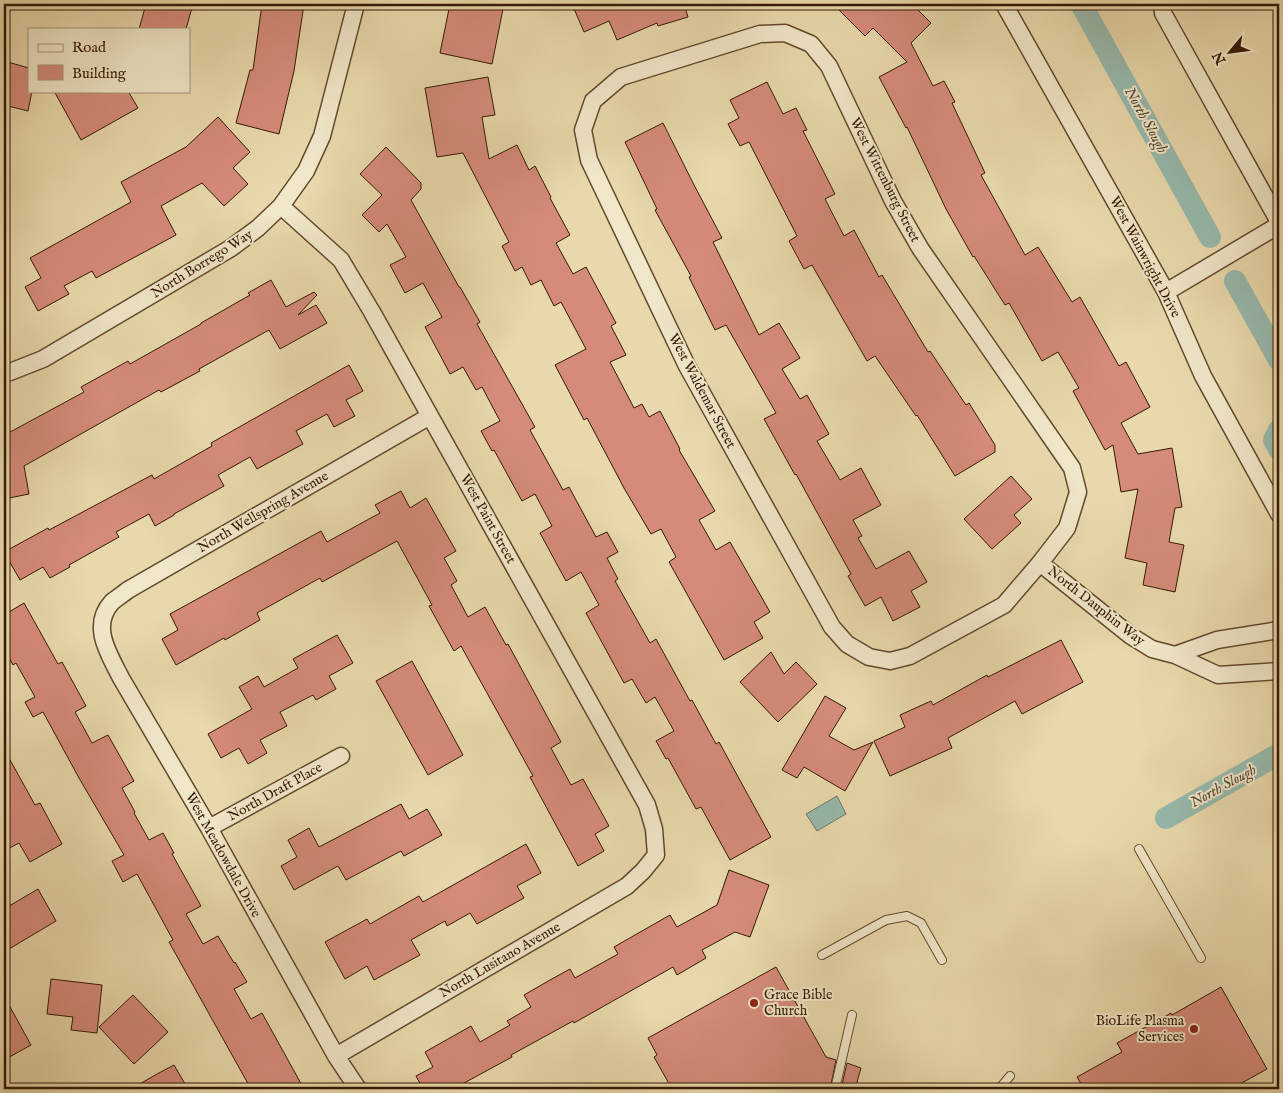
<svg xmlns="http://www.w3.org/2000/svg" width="1283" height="1093" font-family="'IM FELL English',serif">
<rect width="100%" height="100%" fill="#e8d8ab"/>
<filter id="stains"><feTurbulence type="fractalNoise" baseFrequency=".004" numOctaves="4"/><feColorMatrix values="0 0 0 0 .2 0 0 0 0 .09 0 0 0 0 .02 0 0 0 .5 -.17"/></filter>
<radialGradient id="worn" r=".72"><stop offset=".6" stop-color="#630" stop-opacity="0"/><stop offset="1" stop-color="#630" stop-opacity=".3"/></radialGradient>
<path fill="#97b9ac" stroke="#707968" d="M 837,796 L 846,814 L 817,831 L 806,814 Z"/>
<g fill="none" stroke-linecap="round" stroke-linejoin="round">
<path stroke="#97b9ac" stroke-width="22" d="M 1081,4 L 1210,237
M 1235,281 L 1279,360
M 1279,430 L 1274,440 L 1279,449
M 1166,818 L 1279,754"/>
</g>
<path fill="#d58b7a" stroke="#351903" d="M 146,4 L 193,4 L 186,29 L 139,29 Z
M 262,4 L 304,4 L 294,71 L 279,134 L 236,123 L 250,70 L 253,70 Z
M 450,4 L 504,4 L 492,64 L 440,53 Z
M 572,4 L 684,4 L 688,17 L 658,26 L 657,23 L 617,40 L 609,21 L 584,32 Z
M 833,4 L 912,4 L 931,23 L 911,43 L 933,86 L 944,81 L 955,102 L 952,103 L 985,173 L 981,175 L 1025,255 L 1038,247 L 1072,302 L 1080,297 L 1119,366 L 1126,362 L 1150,407 L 1121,423 L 1138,454 L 1172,448 L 1182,507 L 1175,508 L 1169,542 L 1184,545 L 1175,592 L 1143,585 L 1147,563 L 1125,558 L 1138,489 L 1121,492 L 1113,445 L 1105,450 L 1073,391 L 1079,388 L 1058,352 L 1042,361 L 1009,303 L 1005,305 L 974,256 L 973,257 L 946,209 L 907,127 L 906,128 L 879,77 L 907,62 L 873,28 L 865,36 Z
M 4,61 L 29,68 L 29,91 L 32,91 L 28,111 L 4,105 Z
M 488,77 L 495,115 L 482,117 L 489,159 L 517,145 L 529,170 L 535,166 L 551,197 L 550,198 L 570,235 L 556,243 L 573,274 L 586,267 L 616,323 L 611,326 L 626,355 L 610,362 L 634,408 L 642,404 L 649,417 L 660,411 L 680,449 L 679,450 L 715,511 L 699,520 L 716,550 L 730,542 L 770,612 L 754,622 L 763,638 L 724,660 L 669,562 L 676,557 L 661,529 L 651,534 L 624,488 L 587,418 L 584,420 L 555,365 L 586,349 L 561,302 L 554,306 L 541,280 L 531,285 L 522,267 L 515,271 L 502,246 L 509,242 L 463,153 L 437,157 L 425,88 Z
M 767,82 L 783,114 L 796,108 L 807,130 L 803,131 L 835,194 L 825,199 L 844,236 L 854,230 L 879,277 L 882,275 L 928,352 L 930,351 L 966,405 L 969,403 L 995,445 L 995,452 L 955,476 L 917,415 L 916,416 L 875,356 L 867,361 L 812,265 L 804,269 L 789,241 L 797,236 L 749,142 L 740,146 L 728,124 L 739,118 L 730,100 Z
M 54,91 L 128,91 L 138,108 L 81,140 Z
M 218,117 L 250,152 L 233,168 L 248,184 L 224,206 L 202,183 L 161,206 L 176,235 L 96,278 L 92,271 L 64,286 L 69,294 L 38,311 L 25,287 L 41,278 L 30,258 L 131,202 L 121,182 L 186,147 Z
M 663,123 L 693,183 L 722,238 L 713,242 L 759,335 L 779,323 L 800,358 L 782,369 L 800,399 L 807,395 L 829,434 L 817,441 L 840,480 L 861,468 L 881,505 L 853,520 L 862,536 L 858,538 L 876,569 L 909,551 L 927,582 L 911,591 L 920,607 L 893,621 L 881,597 L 865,606 L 848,576 L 851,574 L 796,474 L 795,475 L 764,419 L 776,413 L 726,325 L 715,330 L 689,277 L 691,276 L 655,210 L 657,209 L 625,142 Z
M 386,147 L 421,183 L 421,189 L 411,200 L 459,287 L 460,287 L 480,322 L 477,324 L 535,427 L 530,430 L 563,490 L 569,487 L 596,537 L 607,532 L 618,552 L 607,558 L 618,579 L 615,581 L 650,643 L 656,639 L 690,701 L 692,700 L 716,744 L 719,742 L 771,837 L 730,860 L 701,807 L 696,809 L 668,758 L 666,759 L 656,741 L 674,731 L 655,697 L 646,703 L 632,679 L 624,683 L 586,613 L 599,605 L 581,572 L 566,581 L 540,533 L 552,526 L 535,494 L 522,501 L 494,450 L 492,451 L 481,431 L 500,421 L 482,387 L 476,390 L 463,367 L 450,374 L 439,353 L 425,327 L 442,317 L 423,283 L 405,293 L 390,265 L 406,257 L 387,224 L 379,232 L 362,215 L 382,195 L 360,174 Z
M 271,280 L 286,307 L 314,292 L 317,295 L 298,315 L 316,305 L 327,323 L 280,349 L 269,330 L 199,369 L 200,371 L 161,392 L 159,390 L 24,466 L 29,494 L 4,499 L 4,433 L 12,431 L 84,392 L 81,387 L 128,361 L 130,364 L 201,324 L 201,323 L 250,295 L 248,293 Z
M 349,365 L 363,391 L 346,400 L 355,416 L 334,427 L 327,414 L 296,431 L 303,444 L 257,469 L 250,457 L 218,475 L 224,486 L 174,514 L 174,515 L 155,526 L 149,514 L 116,532 L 119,537 L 69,565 L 70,567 L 50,578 L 43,567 L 20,580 L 4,552 L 48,528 L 49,530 L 152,475 L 154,479 L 212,446 L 211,443 Z
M 1011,476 L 1032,499 L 1014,515 L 1021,523 L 992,549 L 964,519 Z
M 401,491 L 410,508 L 426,498 L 456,551 L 444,558 L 457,581 L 451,585 L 468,617 L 485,607 L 506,645 L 508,644 L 561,742 L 551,748 L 571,785 L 583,779 L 609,826 L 595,834 L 604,851 L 578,866 L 530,777 L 533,776 L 461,646 L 454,651 L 429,606 L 432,605 L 397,541 L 322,582 L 320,578 L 257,613 L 260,620 L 225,640 L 224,638 L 176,665 L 162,639 L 178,630 L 170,614 L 321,531 L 327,542 L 380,513 L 375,505 Z
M 24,603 L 58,664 L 62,662 L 86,706 L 75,712 L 92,743 L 108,735 L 134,781 L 122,788 L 135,812 L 134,813 L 149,840 L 163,833 L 174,853 L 172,854 L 201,906 L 186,914 L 203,944 L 218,936 L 234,963 L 235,962 L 247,982 L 234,989 L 251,1019 L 262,1013 L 304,1089 L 251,1089 L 169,942 L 173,940 L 137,874 L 123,882 L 112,861 L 124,855 L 79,778 L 43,712 L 33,717 L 25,702 L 35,697 L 16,663 L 13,665 L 4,649 L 4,615 Z
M 337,635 L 353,663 L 329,676 L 336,689 L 316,700 L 313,695 L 280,712 L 287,726 L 260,740 L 267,753 L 248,764 L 239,748 L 221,758 L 208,734 L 252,709 L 239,687 L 258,676 L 264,687 L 298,668 L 293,659 Z
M 1061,640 L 1083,682 L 1022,714 L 1015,701 L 948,738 L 952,748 L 890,776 L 874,741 L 905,727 L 900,715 L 931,701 L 933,705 L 987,675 L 988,677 Z
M 771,652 L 784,674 L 796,662 L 817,684 L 778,722 L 740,682 Z
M 412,661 L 463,755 L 428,775 L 376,681 Z
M 825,696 L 846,708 L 829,736 L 854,750 L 873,742 L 845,791 L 804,767 L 797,778 L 782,770 Z
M 4,749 L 35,805 L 40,803 L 62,844 L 30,862 L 19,843 L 4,851 Z
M 401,804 L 409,819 L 427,809 L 442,835 L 404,856 L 401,851 L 346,880 L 338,866 L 294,890 L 281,866 L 297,857 L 288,840 L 309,828 L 319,847 Z
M 526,844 L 541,873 L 517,886 L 524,898 L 477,924 L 470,913 L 447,926 L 445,921 L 411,940 L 420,955 L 374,980 L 367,966 L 345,979 L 325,942 L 367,919 L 370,924 L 419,896 L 423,902 Z
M 729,870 L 769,885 L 750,937 L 735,932 L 702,950 L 706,958 L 677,975 L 673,967 L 574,1023 L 573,1021 L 511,1055 L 512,1057 L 453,1089 L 423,1089 L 416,1076 L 433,1067 L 425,1052 L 471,1026 L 480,1042 L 510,1025 L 507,1021 L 531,1007 L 524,995 L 550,980 L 570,969 L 575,978 L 618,954 L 614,947 L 670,915 L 677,927 L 717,905 Z
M 38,889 L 56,921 L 4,952 L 4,909 Z
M 776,967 L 826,1057 L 836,1060 L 830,1089 L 672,1089 L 654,1057 L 657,1055 L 648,1038 Z
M 51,979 L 102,985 L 97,1033 L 71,1030 L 73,1017 L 47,1014 Z
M 1221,987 L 1267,1069 L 1231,1089 L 1084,1089 L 1077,1077 L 1122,1052 L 1117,1043 L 1171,1013 L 1172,1015 Z
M 133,995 L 168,1032 L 134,1064 L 99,1027 Z
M 4,996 L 31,1045 L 4,1060 Z
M 847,1063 L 861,1068 L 855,1089 L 841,1089 Z
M 174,1065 L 188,1089 L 131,1089 L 157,1074 Z"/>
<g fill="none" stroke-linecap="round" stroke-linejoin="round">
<defs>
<path id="lane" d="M 1139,849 L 1201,958
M 822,955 L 886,920 L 907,916 L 921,923 L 942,960
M 835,1089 L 852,1015
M 999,1089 L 1010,1076"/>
<path id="street" d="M 1004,4 L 1166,292 L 1203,376 L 1279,514
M 1162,4 L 1163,13 L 1279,222
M 281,206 L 341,260 L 372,312 L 647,805 L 654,829 L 656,855 L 643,871 L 627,886 L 336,1056
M 1166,292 L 1279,225
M 4,373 L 10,372 L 43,359 L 231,248 L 258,228 L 281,206 L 306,171 L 322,136 L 356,4
M 1040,563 L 1067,528 L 1078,492 L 1072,468 L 920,248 L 893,201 L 829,66 L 811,44 L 785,33 L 760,34 L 621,77 L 593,101 L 583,130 L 589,160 L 687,366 L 832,627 L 847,644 L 869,657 L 890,661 L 910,656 L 1004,605 L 1040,563 L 1131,636 L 1152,649 L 1175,655 L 1218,675 L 1279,671
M 1175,655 L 1217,640 L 1279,630
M 209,828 L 341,756
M 358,1089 L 336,1056 L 209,828 L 121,678 C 109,654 90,626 112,602 C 117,598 123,594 128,590 L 430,416"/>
</defs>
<use href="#lane" stroke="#62492d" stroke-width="10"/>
<use href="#street" stroke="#62492d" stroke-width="19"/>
<use href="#lane" stroke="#f0e6c8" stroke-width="8"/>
<use href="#street" stroke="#f0e6c8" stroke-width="16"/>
</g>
<g fill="#8f2418" stroke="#f0e6c8" stroke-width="2">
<circle cx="754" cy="1003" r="5"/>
<circle cx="1194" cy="1029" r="5"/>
</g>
<g text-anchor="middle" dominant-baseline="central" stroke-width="4" stroke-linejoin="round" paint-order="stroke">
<g font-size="14" fill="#351903" stroke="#f0e6c8">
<text transform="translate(885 180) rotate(63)">West Wittenburg Street</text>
<text transform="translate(1145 257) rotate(62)">West Wainwright Drive</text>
<text transform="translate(202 264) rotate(-32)">North Borrego Way</text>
<text transform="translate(702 391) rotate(62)">West Waldemar Street</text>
<text transform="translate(263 512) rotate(-30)">North Wellspring Avenue</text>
<text transform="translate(488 519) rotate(61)">West Paint Street</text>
<text transform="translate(1096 606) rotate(38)">North Dauphin Way</text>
<text transform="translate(275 792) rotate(-29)">North Draft Place</text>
<text transform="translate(223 855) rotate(61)">West Meadowdale Drive</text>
<text transform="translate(500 960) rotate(-30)">North Lusitano Avenue</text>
</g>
<g font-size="14" fill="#351903" stroke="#f0e6c8" text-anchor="start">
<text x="764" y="995">Grace Bible<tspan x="764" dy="16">Church</tspan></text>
<text x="1184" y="1021" text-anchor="end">BioLife Plasma<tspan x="1184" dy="16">Services</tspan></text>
</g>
<g font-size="15" font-style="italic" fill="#524936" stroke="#f0e6c8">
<text transform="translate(1146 120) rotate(61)">North Slough</text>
<text transform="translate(1223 786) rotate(-29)">North Slough</text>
</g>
</g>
<rect width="1283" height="1093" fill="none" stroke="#e8d8ab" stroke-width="20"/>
<rect x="5" y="5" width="1273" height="1083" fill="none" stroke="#351903" stroke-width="2.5"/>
<rect x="10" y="10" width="1263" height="1073" fill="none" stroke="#351903"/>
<rect x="28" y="28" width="162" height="65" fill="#f0e6c8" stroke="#a59479"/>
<rect x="38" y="44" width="25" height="8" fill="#f0e6c8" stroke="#a59479"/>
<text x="72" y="52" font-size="15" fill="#351903">Road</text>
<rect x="38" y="65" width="25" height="15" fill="#d58b7a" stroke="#a59479"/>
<text x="72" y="78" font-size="15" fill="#351903">Building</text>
<g transform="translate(1230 52) rotate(241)" stroke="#f0e6c8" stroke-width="4" paint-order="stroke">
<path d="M0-4L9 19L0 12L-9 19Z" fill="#351903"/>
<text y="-8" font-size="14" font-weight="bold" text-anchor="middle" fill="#351903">N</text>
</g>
<rect width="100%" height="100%" filter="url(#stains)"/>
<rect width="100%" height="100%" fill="url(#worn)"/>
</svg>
